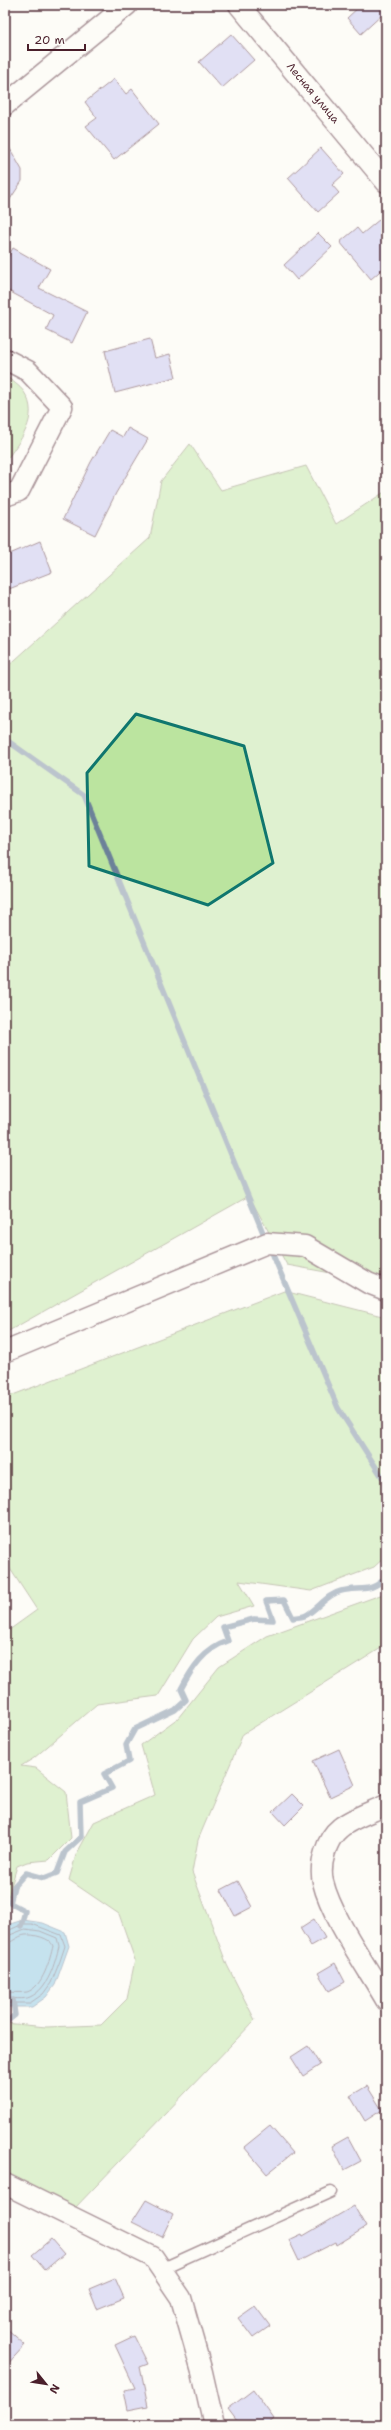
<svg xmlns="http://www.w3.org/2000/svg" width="391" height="2430" font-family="'Shantell Sans',sans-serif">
<rect width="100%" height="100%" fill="#fdfcf7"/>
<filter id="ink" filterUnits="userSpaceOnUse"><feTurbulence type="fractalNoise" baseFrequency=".025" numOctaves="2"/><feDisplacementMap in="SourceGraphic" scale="8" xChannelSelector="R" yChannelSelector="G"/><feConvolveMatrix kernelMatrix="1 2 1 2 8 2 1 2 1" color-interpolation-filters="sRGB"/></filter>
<g filter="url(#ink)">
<path fill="#bbe49f" stroke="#828265" d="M 5,376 C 11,380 20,386 24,392 C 41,417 19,442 5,462 Z
M 190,444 L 221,490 L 306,466 L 336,524 L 386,491 L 386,1283 L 287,1265 L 249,1196 L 5,1333 L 5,669 L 150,538 L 161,481 Z
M 284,1291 L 386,1317 L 386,1556 L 374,1567 L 311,1591 L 239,1581 L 254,1606 L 216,1617 L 193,1639 L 158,1696 L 97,1704 L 34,1758 L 21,1766 L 36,1768 L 66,1792 L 71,1838 L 49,1860 L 27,1862 L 17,1866 L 5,1907 L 5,1633 L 37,1610 L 5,1561 L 5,1398 Z
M 386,1593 L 386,1645 L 243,1734 L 198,1840 L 192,1872 L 227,1965 L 255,2020 L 73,2210 L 5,2174 L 5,2023 L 46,2027 L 101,2025 L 127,1999 L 135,1960 L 119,1914 L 69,1880 L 76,1855 L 94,1822 L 155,1795 L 141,1745 L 178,1718 L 219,1667 L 267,1636 Z"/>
<path fill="#82c3e2" stroke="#6c8199" d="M 23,1920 L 43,1923 L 65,1932 L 69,1946 L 55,1985 L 46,1997 L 32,2007 L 7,2007 L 5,2006 L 5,1930 L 10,1924 Z"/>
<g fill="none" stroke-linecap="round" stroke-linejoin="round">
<path stroke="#606174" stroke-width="1" d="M 5,1932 L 23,1924 L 32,1924 L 61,1935 L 65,1946 L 60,1961 L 51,1983 L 43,1994 L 30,2003 L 5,2003
M 5,1937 L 25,1929 L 40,1931 L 57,1938 L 59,1946 C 55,1963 48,1989 30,1997 C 24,2000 12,1998 5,1998
M 5,1943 C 13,1943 17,1936 25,1935 C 33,1934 51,1938 53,1946 C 50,1959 43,1987 27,1992 C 21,1993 11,1992 5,1992"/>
<path stroke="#6c8199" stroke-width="5.5" d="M 5,739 L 84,795 L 266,1240
M 270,1248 L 338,1408 L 386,1483
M 21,1926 L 25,1911 L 10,1903 L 14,1886 L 26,1873 L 44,1878 L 57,1873 L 65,1852 L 81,1837 L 80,1802 L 112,1788 L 104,1774 L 129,1761 L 126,1745 L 135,1729 L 175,1710 L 186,1700 L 181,1689 C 192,1668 204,1649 228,1641 L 223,1627 L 254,1619 L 273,1620 L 266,1601 L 284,1600 L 293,1618 C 298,1617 305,1617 308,1614 C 319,1607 328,1594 341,1591 C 359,1586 371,1594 386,1577
M 5,2023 L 15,2015 L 13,2000"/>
</g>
<path fill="#bfbef0" stroke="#4a1f2b" d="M 361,5 L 377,5 L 384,13 L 361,34 L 347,18 Z
M 231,34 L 254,60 L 222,88 L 199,62 Z
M 114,79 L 126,94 L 132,89 L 159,124 L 114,160 L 86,126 L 97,118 L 85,102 Z
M 5,140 L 22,170 L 22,181 L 5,207 Z
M 321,148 L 344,174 L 332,185 L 339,193 L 318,212 L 288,178 Z
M 386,214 L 386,266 L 371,279 L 340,242 L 357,228 L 362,234 Z
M 318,233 L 332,247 L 297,280 L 284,265 Z
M 13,248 L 50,269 L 39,288 L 87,312 L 72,343 L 46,330 L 53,315 L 5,289 L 5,262 Z
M 150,339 L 155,358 L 170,354 L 176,377 L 115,393 L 105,351 Z
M 128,428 L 148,439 L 116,493 L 95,535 L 63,519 L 91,462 L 110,430 L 123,437 Z
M 40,541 L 52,572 L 9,589 L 5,579 L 5,556 Z
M 339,1749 L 355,1785 L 330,1797 L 313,1761 Z
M 292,1794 L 304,1806 L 285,1825 L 273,1812 Z
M 238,1881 L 252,1907 L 235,1916 L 221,1890 Z
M 314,1919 L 325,1938 L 311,1946 L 300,1928 Z
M 335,1963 L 345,1982 L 329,1991 L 318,1973 Z
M 308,2046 L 320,2065 L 303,2076 L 291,2057 Z
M 367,2086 L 382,2110 L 365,2121 L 350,2096 Z
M 270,2126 L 293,2153 L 267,2174 L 244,2147 Z
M 348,2137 L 361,2161 L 344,2170 L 332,2146 Z
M 146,2200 L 173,2214 L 162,2237 L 132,2222 Z
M 354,2206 L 366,2227 L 337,2245 L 336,2242 L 299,2261 L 289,2240 L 302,2234 L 303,2236 Z
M 51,2239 L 64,2254 L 45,2270 L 32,2255 Z
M 115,2278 L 124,2298 L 97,2309 L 89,2289 Z
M 255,2306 L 270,2326 L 253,2338 L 238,2318 Z
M 5,2327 L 25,2345 L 5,2367 Z
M 134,2336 L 148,2364 L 140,2367 L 148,2406 L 128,2410 L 124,2390 L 135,2388 L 115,2345 Z
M 253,2390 L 274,2419 L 267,2425 L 240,2425 L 228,2409 Z"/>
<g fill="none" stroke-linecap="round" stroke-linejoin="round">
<defs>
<path id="service" d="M 161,2269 L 331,2192"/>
<path id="minor" d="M 239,5 L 386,182
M 5,105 L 127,5
M 5,359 L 28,371 L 62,407 L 19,491 L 5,496
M 5,1352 L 267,1243 L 305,1246 L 368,1283 L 386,1290
M 386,1805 C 372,1812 352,1818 340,1828 C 326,1839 319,1865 323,1882 C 331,1916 367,1967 386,2000
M 5,2184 L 153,2257 L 181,2298 L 202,2372 L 214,2425"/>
</defs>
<use href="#service" stroke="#4a1f2b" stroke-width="13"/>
<use href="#minor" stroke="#4a1f2b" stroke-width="23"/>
<use href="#service" stroke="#fdfcf7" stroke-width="10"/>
<use href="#minor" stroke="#fdfcf7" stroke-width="20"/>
</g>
</g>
<path d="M0 0H391V2430H0ZM 136,714 L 244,746 L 273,863 L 208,905 L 89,866 L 87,773 Z" fill="#fdfcf7" fill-opacity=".55" fill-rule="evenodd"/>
<path fill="none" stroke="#0f766e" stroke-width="3" stroke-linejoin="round" d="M 136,714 L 244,746 L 273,863 L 208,905 L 89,866 L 87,773 Z"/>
<g text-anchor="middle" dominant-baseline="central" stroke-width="3" stroke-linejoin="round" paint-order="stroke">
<g font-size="11" fill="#4a1f2b" stroke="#fdfcf7">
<text transform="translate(313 93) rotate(50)">Лесная улица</text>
</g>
</g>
<rect width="391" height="2430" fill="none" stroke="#fdfcf7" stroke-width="20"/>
<rect x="10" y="10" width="371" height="2410" fill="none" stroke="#4a1f2b" stroke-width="1.5" filter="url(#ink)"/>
<g transform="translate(46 2384) rotate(120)" stroke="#fdfcf7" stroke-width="3" paint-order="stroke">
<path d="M0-3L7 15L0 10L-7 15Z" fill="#4a1f2b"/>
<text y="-6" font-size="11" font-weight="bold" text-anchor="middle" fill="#4a1f2b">N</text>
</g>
<path d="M28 44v6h57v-6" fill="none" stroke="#4a1f2b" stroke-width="2"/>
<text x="34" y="44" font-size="12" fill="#4a1f2b" stroke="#fdfcf7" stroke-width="3" paint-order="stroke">20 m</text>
</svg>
